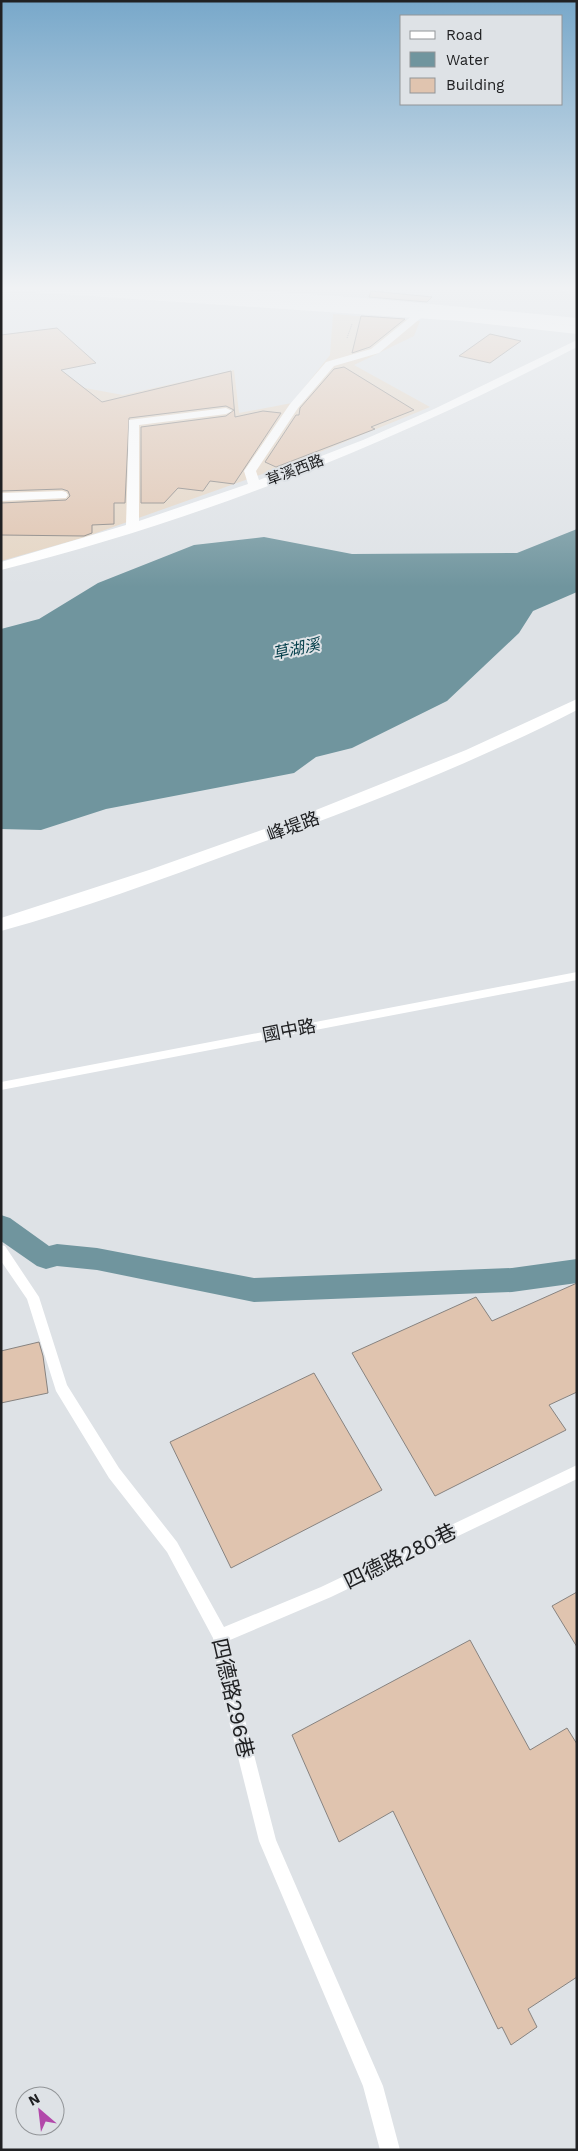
<svg xmlns="http://www.w3.org/2000/svg" width="578" height="2151" font-family="'Work Sans','Noto Sans TC',sans-serif">
<rect width="100%" height="100%" fill="#dee2e6"/>
<path fill="#e5d5c3" d="M 333,314 L 420,321 L 414,336 L 354,365 L 430,407 L 293,463 L 85,537 L 1,561 L 1,407 L 85,388 L 123,395 L 234,370 L 239,413 L 292,403 L 330,355 Z"/>
<path fill="#70959e" d="M 577,529 L 577,592 L 533,611 L 519,633 L 447,701 L 352,748 L 316,757 L 294,773 L 106,809 L 41,830 L 1,829 L 1,629 L 39,619 L 98,583 L 194,545 L 264,537 L 352,554 L 517,553 Z"/>
<g fill="none" stroke-linecap="round" stroke-linejoin="round">
<path fill="#70959e" fill-rule="evenodd" d="M 1,1215 L 10,1218 L 49,1246 L 57,1244 L 97,1248 L 254,1278 L 512,1268 L 577,1259 L 577,1283 L 512,1292 L 254,1302 L 97,1270 L 57,1266 L 46,1269 L 37,1266 L 1,1241 Z"/>
</g>
<path fill="#e0c4af" stroke="#878380" d="M 371,291 L 432,297 L 427,302 L 369,297 Z
M 361,316 L 405,319 L 370,347 L 352,353 Z
M 57,328 L 96,363 L 61,370 L 102,402 L 231,371 L 235,417 L 263,411 L 281,413 L 234,484 L 210,481 L 203,491 L 178,488 L 164,503 L 141,503 L 141,427 L 226,416 L 234,410 L 226,406 L 129,418 L 125,503 L 114,503 L 114,524 L 92,525 L 92,533 L 84,536 L 1,535 L 1,503 L 66,500 L 70,496 L 68,491 L 62,489 L 1,491 L 1,335 Z
M 490,334 L 521,341 L 490,363 L 459,356 Z
M 344,367 L 414,410 L 371,427 L 375,429 L 276,467 L 265,462 L 296,415 L 299,415 L 300,408 L 334,369 Z
M 577,1283 L 577,1392 L 549,1405 L 566,1430 L 435,1496 L 352,1353 L 476,1297 L 492,1321 Z
M 39,1342 L 43,1356 L 48,1393 L 1,1403 L 1,1351 Z
M 314,1373 L 382,1490 L 231,1568 L 170,1442 Z
M 577,1592 L 577,1647 L 552,1606 Z
M 470,1640 L 530,1750 L 567,1728 L 577,1744 L 577,1977 L 528,2009 L 537,2027 L 511,2045 L 502,2027 L 498,2029 L 393,1811 L 339,1842 L 292,1735 Z"/>
<g fill="none" stroke-linecap="round" stroke-linejoin="round">
<path stroke="#929598" stroke-width="1" stroke-dasharray="1 1" stroke-linecap="butt" d="M 347,338 L 352,324"/>
<path fill="#fff" fill-rule="evenodd" d="M 542,286 L 552,286 L 572,291 L 569,293 Z
M 577,972 L 577,980 L 1,1090 L 1,1082 Z
M 1,1245 L 5,1246 L 39,1297 L 67,1385 L 119,1468 L 177,1542 L 224,1627 L 321,1587 L 577,1465 L 577,1479 L 331,1597 L 230,1640 L 237,1689 L 276,1840 L 383,2086 L 400,2150 L 380,2150 L 363,2086 L 259,1841 L 221,1689 L 213,1638 L 167,1552 L 109,1478 L 56,1391 L 27,1299 L 1,1261 Z"/>
<path fill="#fff" fill-rule="evenodd" d="M 413,315 L 422,317 L 379,353 L 334,366 L 298,408 L 256,471 L 259,480 L 363,440 L 434,409 L 577,340 L 577,347 C 395,442 201,520 1,570 L 1,562 L 126,525 L 129,420 L 226,408 L 232,411 L 226,414 L 139,425 L 139,521 L 248,484 L 244,471 L 290,404 L 326,362 L 371,349 Z
M 62,491 L 66,492 L 68,495 L 66,498 L 1,501 L 1,493 Z
M 577,699 L 577,710 C 468,766 352,810 238,851 C 160,880 81,909 1,931 L 1,918 L 149,870 L 301,816 L 466,750 Z"/>
<path fill="#fff" fill-rule="evenodd" d="M 103,286 C 261,286 420,303 577,318 L 577,326 L 426,311 L 109,290 Z"/>
<path fill="#fff" fill-rule="evenodd" d="M 1,286 L 57,286 L 460,313 L 577,326 L 577,334 L 460,321 L 1,290 Z"/>
</g>
<linearGradient id="sky" x2="0" y2="1"><stop stop-color="#78a8ca"/><stop offset="0.49" stop-color="#f0f2f4"/><stop offset="1" stop-color="#f0f2f4" stop-opacity="0"/></linearGradient>
<rect width="578" height="587" fill="url(#sky)"/>
<g text-anchor="middle" dominant-baseline="central" stroke-width="4" stroke-linejoin="round" paint-order="stroke">
<g font-size="15" fill="#202123" stroke="#dee2e6">
<text transform="translate(295 470) rotate(-21)">草溪西路</text>
</g>
<g font-size="16" font-style="italic" fill="#023d49" stroke="#dee2e6">
<text transform="translate(296 649) rotate(-12)">草湖溪</text>
</g>
<g font-size="18" fill="#202123" stroke="#dee2e6">
<text transform="translate(293 826) rotate(-20)">峰堤路</text>
<text transform="translate(289 1030) rotate(-11)">國中路</text>
</g>
<g font-size="21" fill="#202123" stroke="#dee2e6">
<text transform="translate(400 1556) rotate(-26)">四德路280巷</text>
<text transform="translate(233 1698) rotate(77)">四德路296巷</text>
</g>
</g>
<rect width="578" height="2151" fill="none" stroke="#202123" stroke-width="5"/>
<rect x="400" y="15" width="162" height="90" fill="#dee2e6" stroke="#929598"/>
<rect x="410" y="31" width="25" height="8" fill="#ffffff" stroke="#929598"/>
<text x="446" y="40" font-size="15" fill="#202123">Road</text>
<rect x="410" y="52" width="25" height="15" fill="#70959e" stroke="#929598"/>
<text x="446" y="65" font-size="15" fill="#202123">Water</text>
<rect x="410" y="78" width="25" height="15" fill="#e0c4af" stroke="#929598"/>
<text x="446" y="90" font-size="15" fill="#202123">Building</text>
<g transform="translate(40 2111) rotate(332)"><circle r="24" fill="#dee2e6" stroke="#929598"/>
<path d="M0-4L9 19L0 12L-9 19Z" fill="#b248aa"/>
<text y="-8" font-size="14" font-weight="bold" text-anchor="middle" fill="#202123">N</text>
</g>
</svg>
